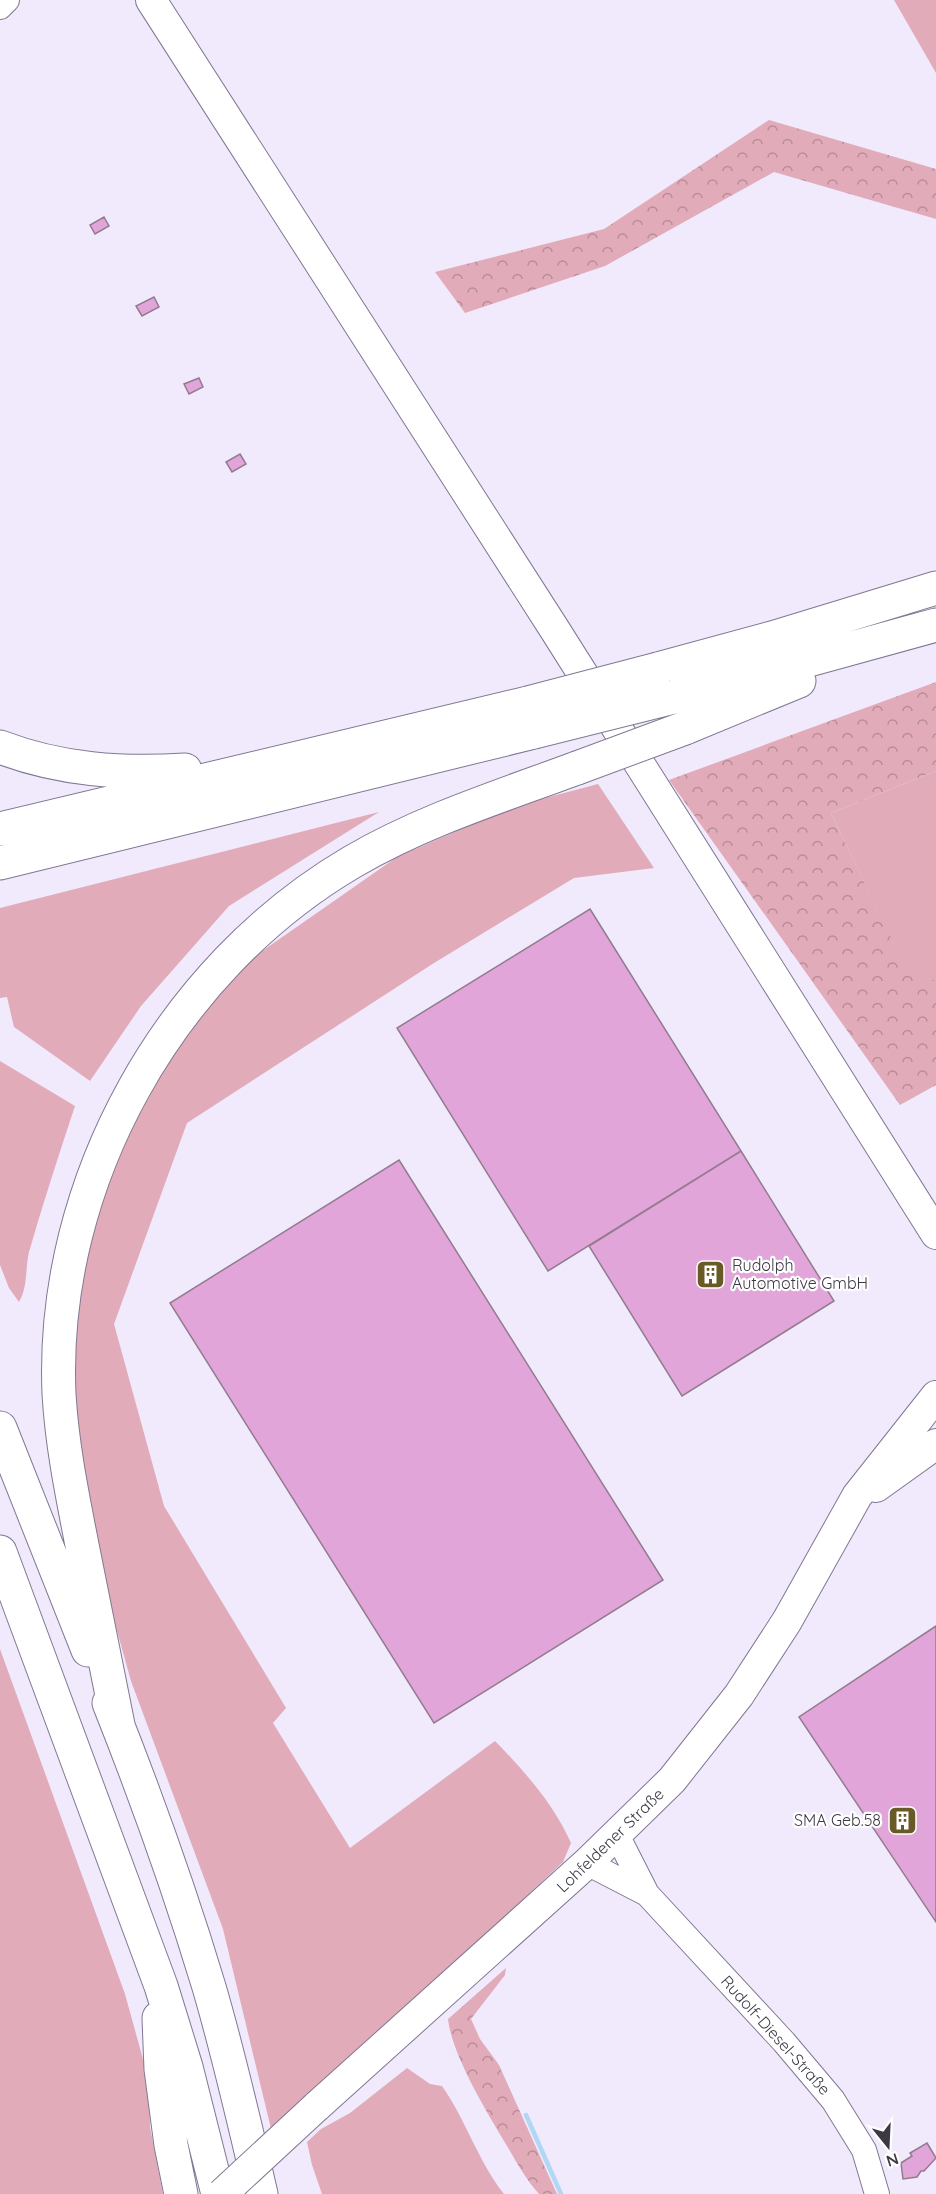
<svg xmlns="http://www.w3.org/2000/svg" width="936" height="2194" font-family="Quicksand,sans-serif">
<defs>
<pattern id="forest-crowns" width="20" height="18" patternUnits="userSpaceOnUse" patternTransform="scale(1.5)"><rect width="20" height="18" fill="#e2abb9"/><path d="M2 6a3 3 0 1 1 6 0M12 15a3 3 0 1 1 6 0" fill="none" stroke="#b88c98"/></pattern>
</defs>
<rect width="100%" height="100%" fill="#f0eafc"/>
<path fill="#e2abb9" d="M 894,0 L 936,0 L 936,73 Z
M 936,771 L 936,980 L 909,976 L 831,813 Z
M 598,784 L 654,868 L 574,878 L 434,963 L 187,1123 L 114,1324 L 164,1506 L 286,1708 L 273,1723 L 350,1848 L 495,1741 C 525,1772 553,1803 571,1843 L 563,1862 L 272,2133 L 223,1929 L 131,1681 L 79,1494 L 67,1363 L 109,1150 L 166,1054 L 245,963 L 397,857 L 515,806 Z
M 379,812 L 229,906 L 141,1006 L 90,1081 L 14,1027 L 7,997 L 0,998 L 0,908 Z
M 0,1061 L 75,1106 C 59,1154 43,1203 29,1252 C 25,1269 28,1287 19,1302 L 9,1288 L 0,1265 Z
M 0,1649 L 125,1994 L 149,2081 L 150,2127 L 163,2194 L 0,2194 Z
M 407,2068 L 430,2084 L 442,2086 C 466,2120 478,2161 504,2194 L 322,2194 L 312,2165 L 307,2142 L 321,2129 L 350,2113 Z"/>
<path fill="url(#forest-crowns)" d="M 769,120 L 936,169 L 936,219 L 774,172 L 605,266 L 465,313 L 435,272 L 604,229 Z
M 936,682 L 936,771 L 831,813 L 909,975 L 936,980 L 936,1085 L 900,1105 L 669,780 Z
M 506,1968 L 505,1975 L 471,2019 L 480,2039 L 499,2065 L 557,2194 L 539,2194 C 523,2176 514,2157 501,2136 C 483,2105 452,2054 448,2019 Z"/>
<g fill="none" stroke-linecap="round" stroke-linejoin="round">
<path stroke="#b0d8f5" stroke-width="4.5" d="M 526,2115 L 561,2194"/>
</g>
<path fill="#e1a5d9" stroke="#937b8f" stroke-width="1.5" d="M 104,217 L 109,226 L 95,234 L 90,225 Z
M 154,297 L 159,307 L 142,316 L 136,306 Z
M 199,378 L 203,387 L 189,394 L 184,384 Z
M 240,454 L 246,464 L 232,472 L 226,462 Z
M 590,909 L 741,1151 L 548,1271 L 397,1028 Z
M 741,1151 L 834,1301 L 682,1396 L 589,1246 Z
M 399,1160 L 663,1580 L 434,1723 L 170,1303 Z
M 936,1626 L 936,1922 L 799,1717 Z
M 927,2143 L 936,2158 L 924,2171 L 921,2171 L 917,2177 L 903,2179 L 901,2163 L 912,2156 L 910,2153 Z"/>
<g fill="none" stroke-linecap="round" stroke-linejoin="round">
<defs>
<path id="minor" d="M 0,7 L 7,0
M 617,1835 L 647,1894 L 784,2042 L 833,2100 L 864,2150 L 877,2194
M 587,1863 L 647,1894"/>
<path id="major" d="M 151,0 L 555,630 L 936,1234
M 876,1487 L 936,1444
M 316,2107 L 587,1863 L 672,1780 L 739,1695 L 787,1621 L 857,1496 L 936,1396"/>
<path id="highway" d="M 658,669 L 772,638 L 936,588
M 674,697 L 936,625
M 685,728 L 799,681
M 0,747 C 60,770 122,774 185,770
M 0,829 L 528,703
M 0,863 L 534,732
M 0,1428 L 88,1650
M 0,1552 L 161,1986 L 186,2067 L 218,2194
M 109,1703 C 146,1796 180,1891 209,1987 C 229,2055 245,2125 261,2194
M 118,1725 C 106,1665 94,1605 82,1545 C 72,1494 62,1445 59,1394 C 50,1182 170,969 352,862 C 422,821 501,796 577,768
M 159,2018 L 161,2069 L 171,2145 L 181,2194"/>
</defs>
<use href="#minor" stroke="#807892" stroke-width="26"/>
<use href="#major" stroke="#807892" stroke-width="32"/>
<use href="#highway" stroke="#807892" stroke-width="35"/>
<use href="#minor" stroke="#fff" stroke-width="24"/>
<use href="#major" stroke="#fff" stroke-width="30"/>
<use href="#highway" stroke="#fff" stroke-width="33"/>
<defs>
<path id="major-bridge" d="M 222,2194 L 316,2107"/>
<path id="highway-bridge" d="M 528,703 L 658,669
M 534,732 L 674,697
M 577,768 L 685,728"/>
</defs>
<use href="#major-bridge" stroke="#807892" stroke-width="32" stroke-linecap="butt"/>
<use href="#highway-bridge" stroke="#807892" stroke-width="35" stroke-linecap="butt"/>
<use href="#major-bridge" stroke="#fff" stroke-width="30"/>
<use href="#highway-bridge" stroke="#fff" stroke-width="33"/>
</g>
<defs>
<symbol id="building-square" viewBox="-11 -11 22 22"><rect x="-9" y="-9" width="18" height="18" rx="4" fill="#685926" stroke="#fff"/><path d="M-4-6H4V6H1V3H-1V6H-4ZM-2.5-4.3h1.7v1.8h-1.7ZM.8-4.3h1.7v1.8H.8ZM-2.5-1h1.7V.8h-1.7ZM.8-1h1.7V.8H.8Z" fill="#fff"/></symbol>
</defs>
<g fill-rule="evenodd">
<use href="#building-square" x="694" y="1258" width="33" height="33"/>
<use href="#building-square" x="886" y="1804" width="33" height="33"/>
</g>
<g text-anchor="middle" dominant-baseline="central" stroke-width="4.5" stroke-linejoin="round" paint-order="stroke">
<g font-size="16" fill="#3c3944" stroke="#fff" text-anchor="start">
<text x="732" y="1265">Rudolph<tspan x="732" dy="18">Automotive GmbH</tspan></text>
<text x="881" y="1820" text-anchor="end">SMA Geb.58</text>
</g>
<g font-size="16" fill="#3c3944" stroke="#fff">
<text transform="translate(610 1840) rotate(-44)">Lohfeldener Straße</text>
<text transform="translate(776 2035) rotate(48)">Rudolf-Diesel-Straße</text>
</g>
</g>
<g transform="translate(888 2146) rotate(162)" stroke="#ffffff" stroke-width="4.5" paint-order="stroke">
<path d="M0-4.5L10 22L0 15L-10 22Z" fill="#3c3944"/>
<text y="-9" font-size="16" font-weight="bold" text-anchor="middle" fill="#3c3944">N</text>
</g>
</svg>
